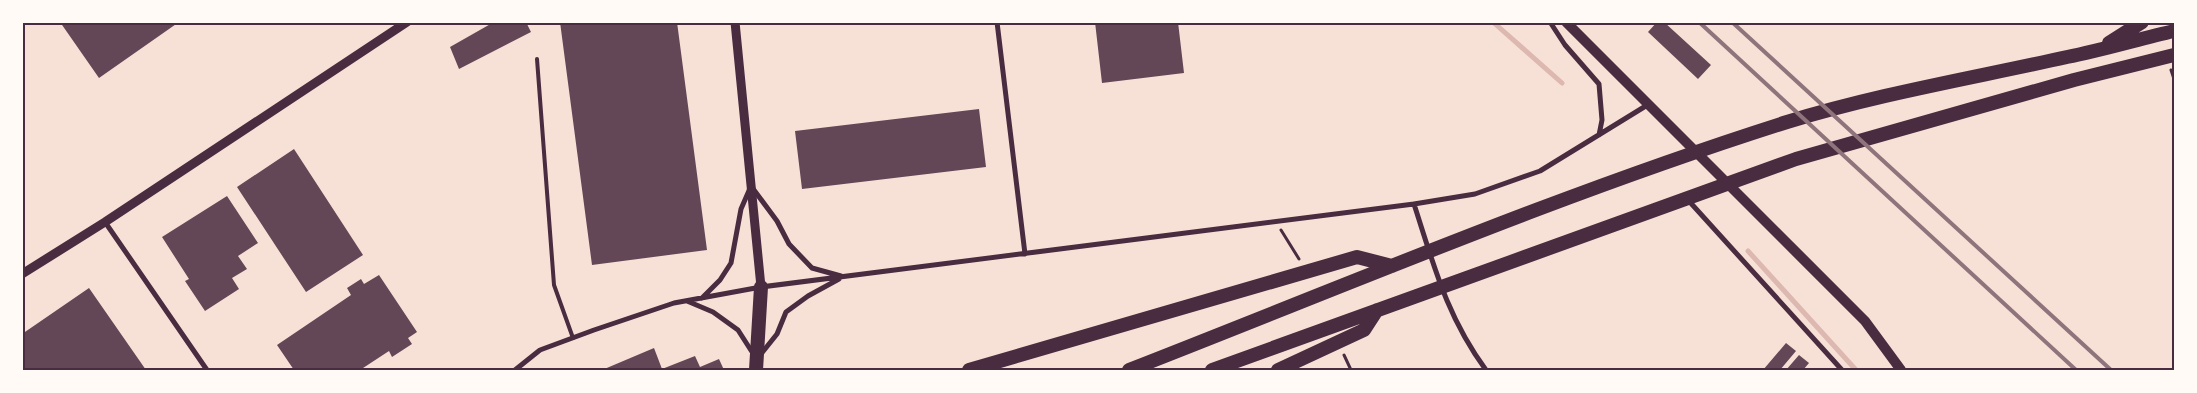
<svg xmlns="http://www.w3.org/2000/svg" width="2197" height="393" font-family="Mulish,sans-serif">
<rect width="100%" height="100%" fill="#f7e1d7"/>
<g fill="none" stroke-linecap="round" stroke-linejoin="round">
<path stroke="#dcb8b0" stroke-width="5" d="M 1493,22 L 1562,83
M 1748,251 L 1856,370"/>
</g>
<path fill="#644757" d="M 60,22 L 179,22 L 99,78 Z
M 494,22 L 526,22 L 531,32 L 459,69 L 450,47 Z
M 560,22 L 677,22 L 707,250 L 592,265 Z
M 1095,22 L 1178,22 L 1184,73 L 1102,83 Z
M 1657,22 L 1664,22 L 1711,65 L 1698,79 L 1648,32 Z
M 979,109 L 986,167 L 802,189 L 795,131 Z
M 294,149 L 363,255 L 306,292 L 237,187 Z
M 227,196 L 258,243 L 238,256 L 247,269 L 232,278 L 239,289 L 205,311 L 185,281 L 189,279 L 162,237 Z
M 379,275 L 417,332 L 408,338 L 412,344 L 392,357 L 389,351 L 360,370 L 294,370 L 277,345 L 351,295 L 347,288 L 361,279 L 364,284 Z
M 89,288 L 146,370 L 22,370 L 22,334 Z
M 1786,343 L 1796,351 L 1780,370 L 1763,370 Z
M 654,348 L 662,369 L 695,356 L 700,367 L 719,359 L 724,370 L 602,370 Z
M 1799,355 L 1809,363 L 1803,370 L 1786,370 Z"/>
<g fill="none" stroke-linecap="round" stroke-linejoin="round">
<path stroke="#4a2c40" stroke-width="3" d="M 2171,70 L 2174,79
M 1281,230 L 1299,259
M 1344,355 L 1351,370"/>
<path stroke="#4a2c40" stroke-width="4" d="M 537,59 L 554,285 L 573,338"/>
<path stroke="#4a2c40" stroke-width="5" d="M 997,22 L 1025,254
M 1550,22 L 1565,45 L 1599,84 L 1602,120 L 1599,135
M 1688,200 L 1842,370
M 1414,204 C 1434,266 1447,317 1486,370
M 105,222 L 207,370
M 702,298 L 720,280 L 731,263 L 741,209 L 751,186 L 777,221 L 789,244 L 812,268 L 841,276
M 687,301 L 713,312 L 738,330 L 754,355
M 761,354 L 777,334 L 786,312 L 808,296 L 839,279
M 515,370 L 540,350 L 594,330 L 674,303 L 761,287 L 1414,204 L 1475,194 L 1540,171 L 1649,104"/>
<path stroke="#4a2c40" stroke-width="9" d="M 735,22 L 761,287
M 22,274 L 105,222 L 407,22"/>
<path stroke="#4a2c40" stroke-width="10" d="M 1566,22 L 1865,321 L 1901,370"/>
<path stroke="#4a2c40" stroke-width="14" d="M 2109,43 L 2142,22
M 756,370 L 761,287
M 969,370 L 1357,257 L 1392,266
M 1129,370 C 1347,285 1563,193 1787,122 C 1878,94 1973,78 2067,57 C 2103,50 2139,39 2174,31
M 1212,370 L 1796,159 L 2074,80 L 2174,55
M 1278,370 L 1364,330 L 1377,310"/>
<path stroke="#8f747c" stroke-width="4" d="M 1699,22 L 2076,370
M 1732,22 L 2111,370"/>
</g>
<rect width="2197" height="393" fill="none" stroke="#fffaf5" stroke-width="48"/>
<rect x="24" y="24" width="2149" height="345" fill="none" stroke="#4a2c40" stroke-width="2"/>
</svg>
